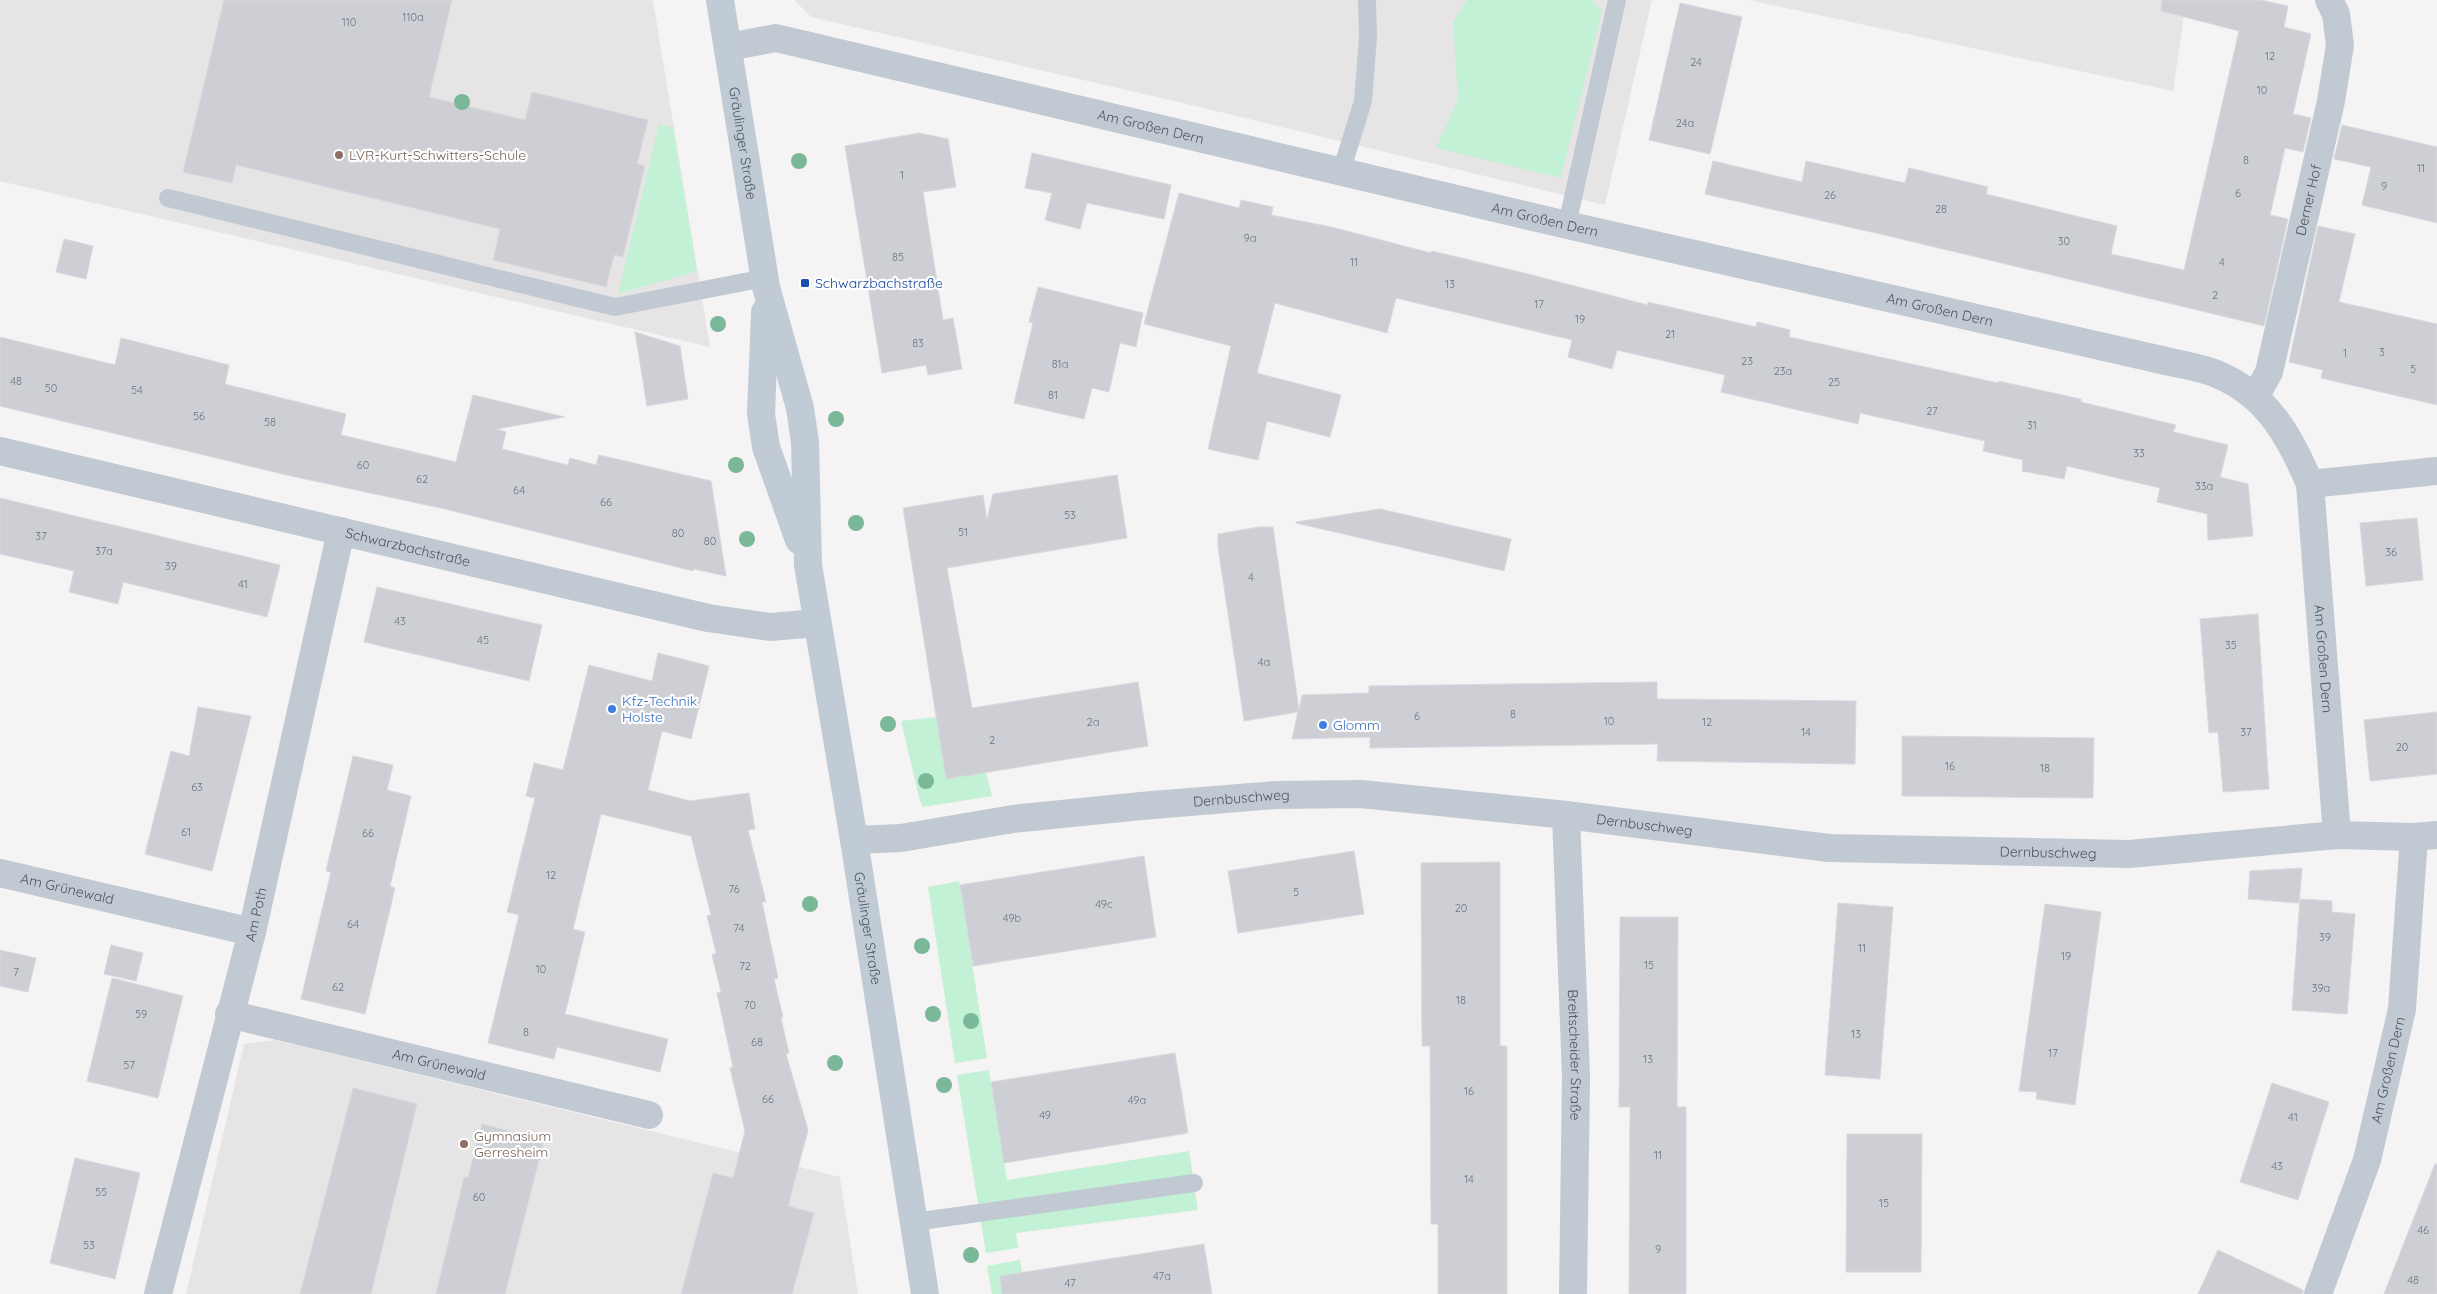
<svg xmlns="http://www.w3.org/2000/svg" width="2437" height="1294" font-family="Quicksand,sans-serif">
<rect width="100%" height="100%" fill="#f5f3f3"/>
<path fill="#e6e4e5" d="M 0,0 L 653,0 L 710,347 L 0,181 Z
M 794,0 L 1652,0 L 1605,205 L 1170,100 L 811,17 Z
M 1749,0 L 2186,0 L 2173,91 Z
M 275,1040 L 840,1177 L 858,1294 L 186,1294 L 244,1044 Z"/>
<path fill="#c3f1d5" d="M 1467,0 L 1591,0 L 1602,11 L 1561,178 L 1436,148 L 1458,99 L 1453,22 Z
M 659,124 L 673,128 L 697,271 L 618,294 Z
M 937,717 L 946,778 L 986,772 L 992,796 L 923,807 L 920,801 L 901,721 Z
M 959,881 L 987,1058 L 955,1063 L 928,887 Z
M 989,1070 L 1007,1180 L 1189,1151 L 1198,1210 L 1016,1233 L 1018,1248 L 986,1253 L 957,1075 Z
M 1020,1260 L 1026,1294 L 992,1294 L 987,1266 Z"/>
<path fill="#cdcfd5" stroke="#d7d9de" d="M 224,0 L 452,0 L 429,97 L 525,120 L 532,92 L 648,120 L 637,164 L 645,166 L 623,257 L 614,255 L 606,287 L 493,260 L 500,229 L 236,165 L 232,183 L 183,172 Z
M 2162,0 L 2260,0 L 2288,6 L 2284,27 L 2311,34 L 2293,114 L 2311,118 L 2303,152 L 2285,148 L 2277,184 L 2270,215 L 2288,219 L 2264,326 L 1893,237 L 1705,194 L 1713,161 L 1802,182 L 1806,161 L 1905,183 L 1909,168 L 1988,187 L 1986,194 L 2117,226 L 2111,254 L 2184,270 L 2239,31 L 2161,11 Z
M 1680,3 L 1742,17 L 1710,154 L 1649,140 Z
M 2342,125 L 2437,147 L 2437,223 L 2362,205 L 2371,167 L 2334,159 Z
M 919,133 L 948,139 L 956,187 L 923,192 L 943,320 L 953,318 L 962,369 L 928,375 L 926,365 L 882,373 L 845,146 Z
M 1032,153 L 1171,185 L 1164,219 L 1087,203 L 1080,229 L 1045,220 L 1052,193 L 1025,188 Z
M 1179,193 L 1239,208 L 1241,200 L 1273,207 L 1271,215 L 1331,227 L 1431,253 L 1432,251 L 1524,273 L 1648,305 L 1648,302 L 1756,327 L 1757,322 L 1790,330 L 1789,337 L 1998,383 L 1998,381 L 2081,399 L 2081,402 L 2176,425 L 2173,432 L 2228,445 L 2220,477 L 2248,484 L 2253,536 L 2208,540 L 2207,514 L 2157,502 L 2160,488 L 2067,466 L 2064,479 L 2022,471 L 2023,460 L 1983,451 L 1985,441 L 1860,413 L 1858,424 L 1721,392 L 1725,375 L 1617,350 L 1612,369 L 1568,357 L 1572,340 L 1396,298 L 1387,333 L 1275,303 L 1257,373 L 1341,395 L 1330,437 L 1267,421 L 1258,460 L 1208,449 L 1231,346 L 1144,324 Z
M 2318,226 L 2355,234 L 2339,302 L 2437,324 L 2437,405 L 2321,378 L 2323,370 L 2289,362 Z
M 64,239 L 93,246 L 86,279 L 56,272 Z
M 1038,287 L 1143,313 L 1136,347 L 1120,343 L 1109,392 L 1092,388 L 1084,419 L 1014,403 L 1033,323 L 1029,322 Z
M 635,332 L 680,346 L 688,399 L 647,406 Z
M 0,337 L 115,365 L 121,338 L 229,365 L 225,384 L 346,414 L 341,435 L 456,462 L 473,395 L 565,417 L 496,429 L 506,432 L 502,449 L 568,465 L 570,458 L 596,465 L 599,455 L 711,481 L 726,576 L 694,569 L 693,571 L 445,509 L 291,476 L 0,406 Z
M 1117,475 L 1127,538 L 947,568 L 972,708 L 1138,682 L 1148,746 L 946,779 L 903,508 L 983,495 L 987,520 L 993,494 Z
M 0,498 L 280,565 L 267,617 L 123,582 L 118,604 L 69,592 L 74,571 L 0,554 Z
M 1380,509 L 1511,539 L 1504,571 L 1296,523 L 1296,522 Z
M 2417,518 L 2423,580 L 2366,586 L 2360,523 Z
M 1259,527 L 1273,527 L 1299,710 L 1302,695 L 1369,693 L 1369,686 L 1657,682 L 1657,699 L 1856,701 L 1855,764 L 1657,761 L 1658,744 L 1370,748 L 1370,737 L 1292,739 L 1298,712 L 1244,721 L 1218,547 L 1218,534 Z
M 377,587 L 542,625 L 529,681 L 364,642 Z
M 2258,614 L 2269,789 L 2223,792 L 2218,732 L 2209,733 L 2200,619 Z
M 658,653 L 709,666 L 691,739 L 662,731 L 648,790 L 690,801 L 749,793 L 755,829 L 748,830 L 766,902 L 762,902 L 778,978 L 774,979 L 783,1017 L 781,1018 L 789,1053 L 786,1054 L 808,1130 L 788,1206 L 814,1213 L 792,1294 L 681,1294 L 713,1173 L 733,1178 L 745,1131 L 730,1068 L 733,1067 L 717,993 L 721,992 L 712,955 L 716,953 L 707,916 L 711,915 L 691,836 L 601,814 L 573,929 L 585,932 L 565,1014 L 668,1039 L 660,1072 L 557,1047 L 554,1059 L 488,1043 L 519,915 L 507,912 L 535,798 L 526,796 L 534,763 L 563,770 L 589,665 L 652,681 Z
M 198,707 L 251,716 L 212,871 L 145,854 L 171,751 L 189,756 Z
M 2437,712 L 2437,774 L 2370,781 L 2364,720 Z
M 1902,736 L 2094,738 L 2093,798 L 1902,796 Z
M 353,756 L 393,765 L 387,790 L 411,796 L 390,886 L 395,888 L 365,1014 L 301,999 L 331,872 L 326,871 Z
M 1354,851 L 1364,914 L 1238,933 L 1228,871 Z
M 1144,856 L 1156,937 L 973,966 L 960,885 Z
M 1500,862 L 1500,1046 L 1507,1046 L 1507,1294 L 1438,1294 L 1438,1224 L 1431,1224 L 1430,1046 L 1422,1046 L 1421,863 Z
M 2302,868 L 2299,903 L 2248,899 L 2250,871 Z
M 2300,899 L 2332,901 L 2332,912 L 2355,914 L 2347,1014 L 2292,1010 Z
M 1838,903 L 1893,907 L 1880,1079 L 1825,1075 Z
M 2045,904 L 2101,912 L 2075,1105 L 2036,1099 L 2037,1092 L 2019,1091 Z
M 1620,917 L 1678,917 L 1677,1107 L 1686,1107 L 1686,1294 L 1629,1294 L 1630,1107 L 1619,1107 Z
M 111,945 L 143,953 L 136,981 L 104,974 Z
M 0,950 L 36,958 L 28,992 L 0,986 Z
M 112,978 L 183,996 L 158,1098 L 87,1081 Z
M 1175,1053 L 1188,1133 L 1004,1163 L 991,1082 Z
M 2272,1083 L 2329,1102 L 2298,1200 L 2240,1182 Z
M 353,1088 L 417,1104 L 371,1294 L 300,1294 Z
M 482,1124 L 544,1140 L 505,1294 L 436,1294 L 464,1177 L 468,1178 Z
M 1847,1134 L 1922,1134 L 1921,1272 L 1846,1272 Z
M 75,1158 L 140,1173 L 115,1279 L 50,1263 Z
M 2435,1164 L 2437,1164 L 2437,1294 L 2384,1294 Z
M 1204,1244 L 1212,1294 L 1002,1294 L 1000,1276 Z
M 2218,1250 L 2303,1290 L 2303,1294 L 2198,1294 Z"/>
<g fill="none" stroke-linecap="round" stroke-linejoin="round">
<path stroke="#c1cad2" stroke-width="18" d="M 1341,172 L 1363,101 L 1368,37 L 1367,0
M 168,198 L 615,307 L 765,278
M 1567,225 L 1617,0
M 914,1222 L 1194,1183"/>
<g stroke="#c1cad2" stroke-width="28">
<path id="s1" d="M 728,47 L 776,38 L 1567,225 L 2166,361 C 2183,365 2203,368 2219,375 C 2268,396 2290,437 2310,484 L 2337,835"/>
<path id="s2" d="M 2255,397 L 2269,372 L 2331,101 L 2340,45 L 2336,14 L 2329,0"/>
<path id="s3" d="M 0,451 L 708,618 L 770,627 L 817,623"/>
<path d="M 2310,484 L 2437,471"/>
<path id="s4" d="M 1566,815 L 1576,1076 L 1573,1294"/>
<path id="s5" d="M 854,840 L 901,838 L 1013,819 L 1141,806 L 1276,795 L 1361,794 L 1566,815 L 1829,848 L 2129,854 L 2337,835 L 2414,837 L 2437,835"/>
<path id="s6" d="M 0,873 L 252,932"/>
<path id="s7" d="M 229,1014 L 649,1115"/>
<path id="s8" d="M 158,1294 L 252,932 L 341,531"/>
<path id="s9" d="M 2318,1294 L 2367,1160 L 2402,1009 L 2414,837"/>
</g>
<g stroke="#c1cbd6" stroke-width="28">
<path id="s10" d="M 720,0 L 766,287 L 800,408 L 805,442 L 808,565 L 854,840 L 925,1294"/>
<path d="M 765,312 L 761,414 L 766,447 L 799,540"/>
</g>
</g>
<g fill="#7bb799">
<circle cx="462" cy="102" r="8"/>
<circle cx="799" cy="161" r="8"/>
<circle cx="718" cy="324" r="8"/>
<circle cx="836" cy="419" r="8"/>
<circle cx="736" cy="465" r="8"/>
<circle cx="856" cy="523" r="8"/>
<circle cx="747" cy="539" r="8"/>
<circle cx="888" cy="724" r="8"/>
<circle cx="926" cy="781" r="8"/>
<circle cx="810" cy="904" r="8"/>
<circle cx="922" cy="946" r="8"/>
<circle cx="933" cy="1014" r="8"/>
<circle cx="971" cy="1021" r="8"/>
<circle cx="835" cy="1063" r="8"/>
<circle cx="944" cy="1085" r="8"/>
<circle cx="971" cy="1255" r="8"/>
</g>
<g fill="#8d6e63" stroke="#fff" stroke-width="2">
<circle cx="339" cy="155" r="5"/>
<circle cx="464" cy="1144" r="5"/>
</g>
<rect fill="#1a4fb4" stroke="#fff" stroke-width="2" x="800" y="278" width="10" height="10" rx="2.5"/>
<g fill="#3f7fe0" stroke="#fff" stroke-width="2">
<circle cx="612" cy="709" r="5"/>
<circle cx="1323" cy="725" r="5"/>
</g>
<g text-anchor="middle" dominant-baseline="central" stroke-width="4.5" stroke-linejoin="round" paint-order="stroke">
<g font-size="11" fill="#6b747e">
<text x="413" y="17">110a</text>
<text x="349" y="22">110</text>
<text x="2270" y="56">12</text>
<text x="1696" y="62">24</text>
<text x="2262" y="90">10</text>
<text x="1685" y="123">24a</text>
<text x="2246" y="160">8</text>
<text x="2421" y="168">11</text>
<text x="902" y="175">1</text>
<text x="2384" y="186">9</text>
<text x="2238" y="193">6</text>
<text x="1830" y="195">26</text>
<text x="1941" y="209">28</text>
<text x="1250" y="238">9a</text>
<text x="2064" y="241">30</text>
<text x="898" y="257">85</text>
<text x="1354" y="262">11</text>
<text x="2222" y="262">4</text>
<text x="1450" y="284">13</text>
<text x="2215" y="295">2</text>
<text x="1539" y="304">17</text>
<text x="1580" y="319">19</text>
<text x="1670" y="334">21</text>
<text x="918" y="343">83</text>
<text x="2382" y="352">3</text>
<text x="2345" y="353">1</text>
<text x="1747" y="361">23</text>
<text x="1060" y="364">81a</text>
<text x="2413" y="369">5</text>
<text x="1783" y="371">23a</text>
<text x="16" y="381">48</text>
<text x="1834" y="382">25</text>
<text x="51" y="388">50</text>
<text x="137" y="390">54</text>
<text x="1053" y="395">81</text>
<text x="1932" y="411">27</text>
<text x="199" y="416">56</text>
<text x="270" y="422">58</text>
<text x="2032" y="425">31</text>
<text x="2139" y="453">33</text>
<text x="363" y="465">60</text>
<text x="422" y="479">62</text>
<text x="2204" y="486">33a</text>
<text x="519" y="490">64</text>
<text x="606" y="502">66</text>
<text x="1070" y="515">53</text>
<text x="963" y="532">51</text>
<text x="678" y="533">80</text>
<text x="41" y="536">37</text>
<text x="710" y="541">80</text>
<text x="104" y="551">37a</text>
<text x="2391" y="552">36</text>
<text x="171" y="566">39</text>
<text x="1251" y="577">4</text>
<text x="243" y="584">41</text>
<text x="400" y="621">43</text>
<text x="483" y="640">45</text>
<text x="2231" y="645">35</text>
<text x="1264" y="662">4a</text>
<text x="1513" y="714">8</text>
<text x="1417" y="716">6</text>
<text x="1609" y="721">10</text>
<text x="1093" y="722">2a</text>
<text x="1707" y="722">12</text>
<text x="1806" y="732">14</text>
<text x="2246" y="732">37</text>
<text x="992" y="740">2</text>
<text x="2402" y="747">20</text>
<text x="1950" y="766">16</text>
<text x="2045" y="768">18</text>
<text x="197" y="787">63</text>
<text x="186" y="832">61</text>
<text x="368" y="833">66</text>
<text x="551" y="875">12</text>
<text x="734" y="889">76</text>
<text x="1296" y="892">5</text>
<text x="1104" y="904">49c</text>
<text x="1461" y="908">20</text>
<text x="1012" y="918">49b</text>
<text x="353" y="924">64</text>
<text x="739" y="928">74</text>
<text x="2325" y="937">39</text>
<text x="1862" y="948">11</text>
<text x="2066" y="956">19</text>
<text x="1649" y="965">15</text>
<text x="745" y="966">72</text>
<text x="541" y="969">10</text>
<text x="16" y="972">7</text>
<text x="338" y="987">62</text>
<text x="2321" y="988">39a</text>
<text x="1461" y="1000">18</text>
<text x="750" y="1005">70</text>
<text x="141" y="1014">59</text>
<text x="526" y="1032">8</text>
<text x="1856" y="1034">13</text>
<text x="757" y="1042">68</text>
<text x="2053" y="1053">17</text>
<text x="1648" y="1059">13</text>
<text x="129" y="1065">57</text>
<text x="1469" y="1091">16</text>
<text x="768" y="1099">66</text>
<text x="1137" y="1100">49a</text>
<text x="1045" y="1115">49</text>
<text x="2293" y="1117">41</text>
<text x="1658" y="1155">11</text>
<text x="2277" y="1166">43</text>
<text x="1469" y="1179">14</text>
<text x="101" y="1192">55</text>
<text x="479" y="1197">60</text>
<text x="1884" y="1203">15</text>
<text x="2423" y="1230">46</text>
<text x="89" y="1245">53</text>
<text x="1658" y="1249">9</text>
<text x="1162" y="1276">47a</text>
<text x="2413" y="1280">48</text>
<text x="1070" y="1283">47</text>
</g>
<g font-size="14" fill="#4a5661" stroke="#fff">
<text stroke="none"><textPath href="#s1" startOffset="434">Am Großen Dern</textPath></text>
<text stroke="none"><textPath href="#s10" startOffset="145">Gräulinger Straße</textPath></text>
<text stroke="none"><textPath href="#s2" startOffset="205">Derner Hof</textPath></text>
<text stroke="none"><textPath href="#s1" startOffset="839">Am Großen Dern</textPath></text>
<text stroke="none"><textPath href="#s1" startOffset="1244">Am Großen Dern</textPath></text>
<text stroke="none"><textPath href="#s3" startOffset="419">Schwarzbachstraße</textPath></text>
<text stroke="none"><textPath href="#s1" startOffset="1852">Am Großen Dern</textPath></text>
<text stroke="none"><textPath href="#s5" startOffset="390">Dernbuschweg</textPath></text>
<text stroke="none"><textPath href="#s5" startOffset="795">Dernbuschweg</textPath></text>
<text stroke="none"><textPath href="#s5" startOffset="1200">Dernbuschweg</textPath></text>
<text stroke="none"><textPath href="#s6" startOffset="69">Am Grünewald</textPath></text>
<text stroke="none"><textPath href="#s8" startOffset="392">Am Poth</textPath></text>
<text stroke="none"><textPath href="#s10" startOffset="942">Gräulinger Straße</textPath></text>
<text stroke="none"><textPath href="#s4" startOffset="240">Breitscheider Straße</textPath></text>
<text stroke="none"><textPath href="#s7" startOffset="216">Am Grünewald</textPath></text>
<text stroke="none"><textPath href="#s9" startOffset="235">Am Großen Dern</textPath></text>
</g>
<g font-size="14" fill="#785e54" stroke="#fff" text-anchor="start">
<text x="349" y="155">LVR-Kurt-Schwitters-Schule</text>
<text x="474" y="1136">Gymnasium<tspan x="474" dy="16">Gerresheim</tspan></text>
</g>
<g font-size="14" fill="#164399" stroke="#fff" text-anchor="start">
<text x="815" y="283">Schwarzbachstraße</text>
</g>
<g font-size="14" fill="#366cbe" stroke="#fff" text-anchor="start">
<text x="622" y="701">Kfz-Technik<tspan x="622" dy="16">Holste</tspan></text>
<text x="1333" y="725">Glomm</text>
</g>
</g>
</svg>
